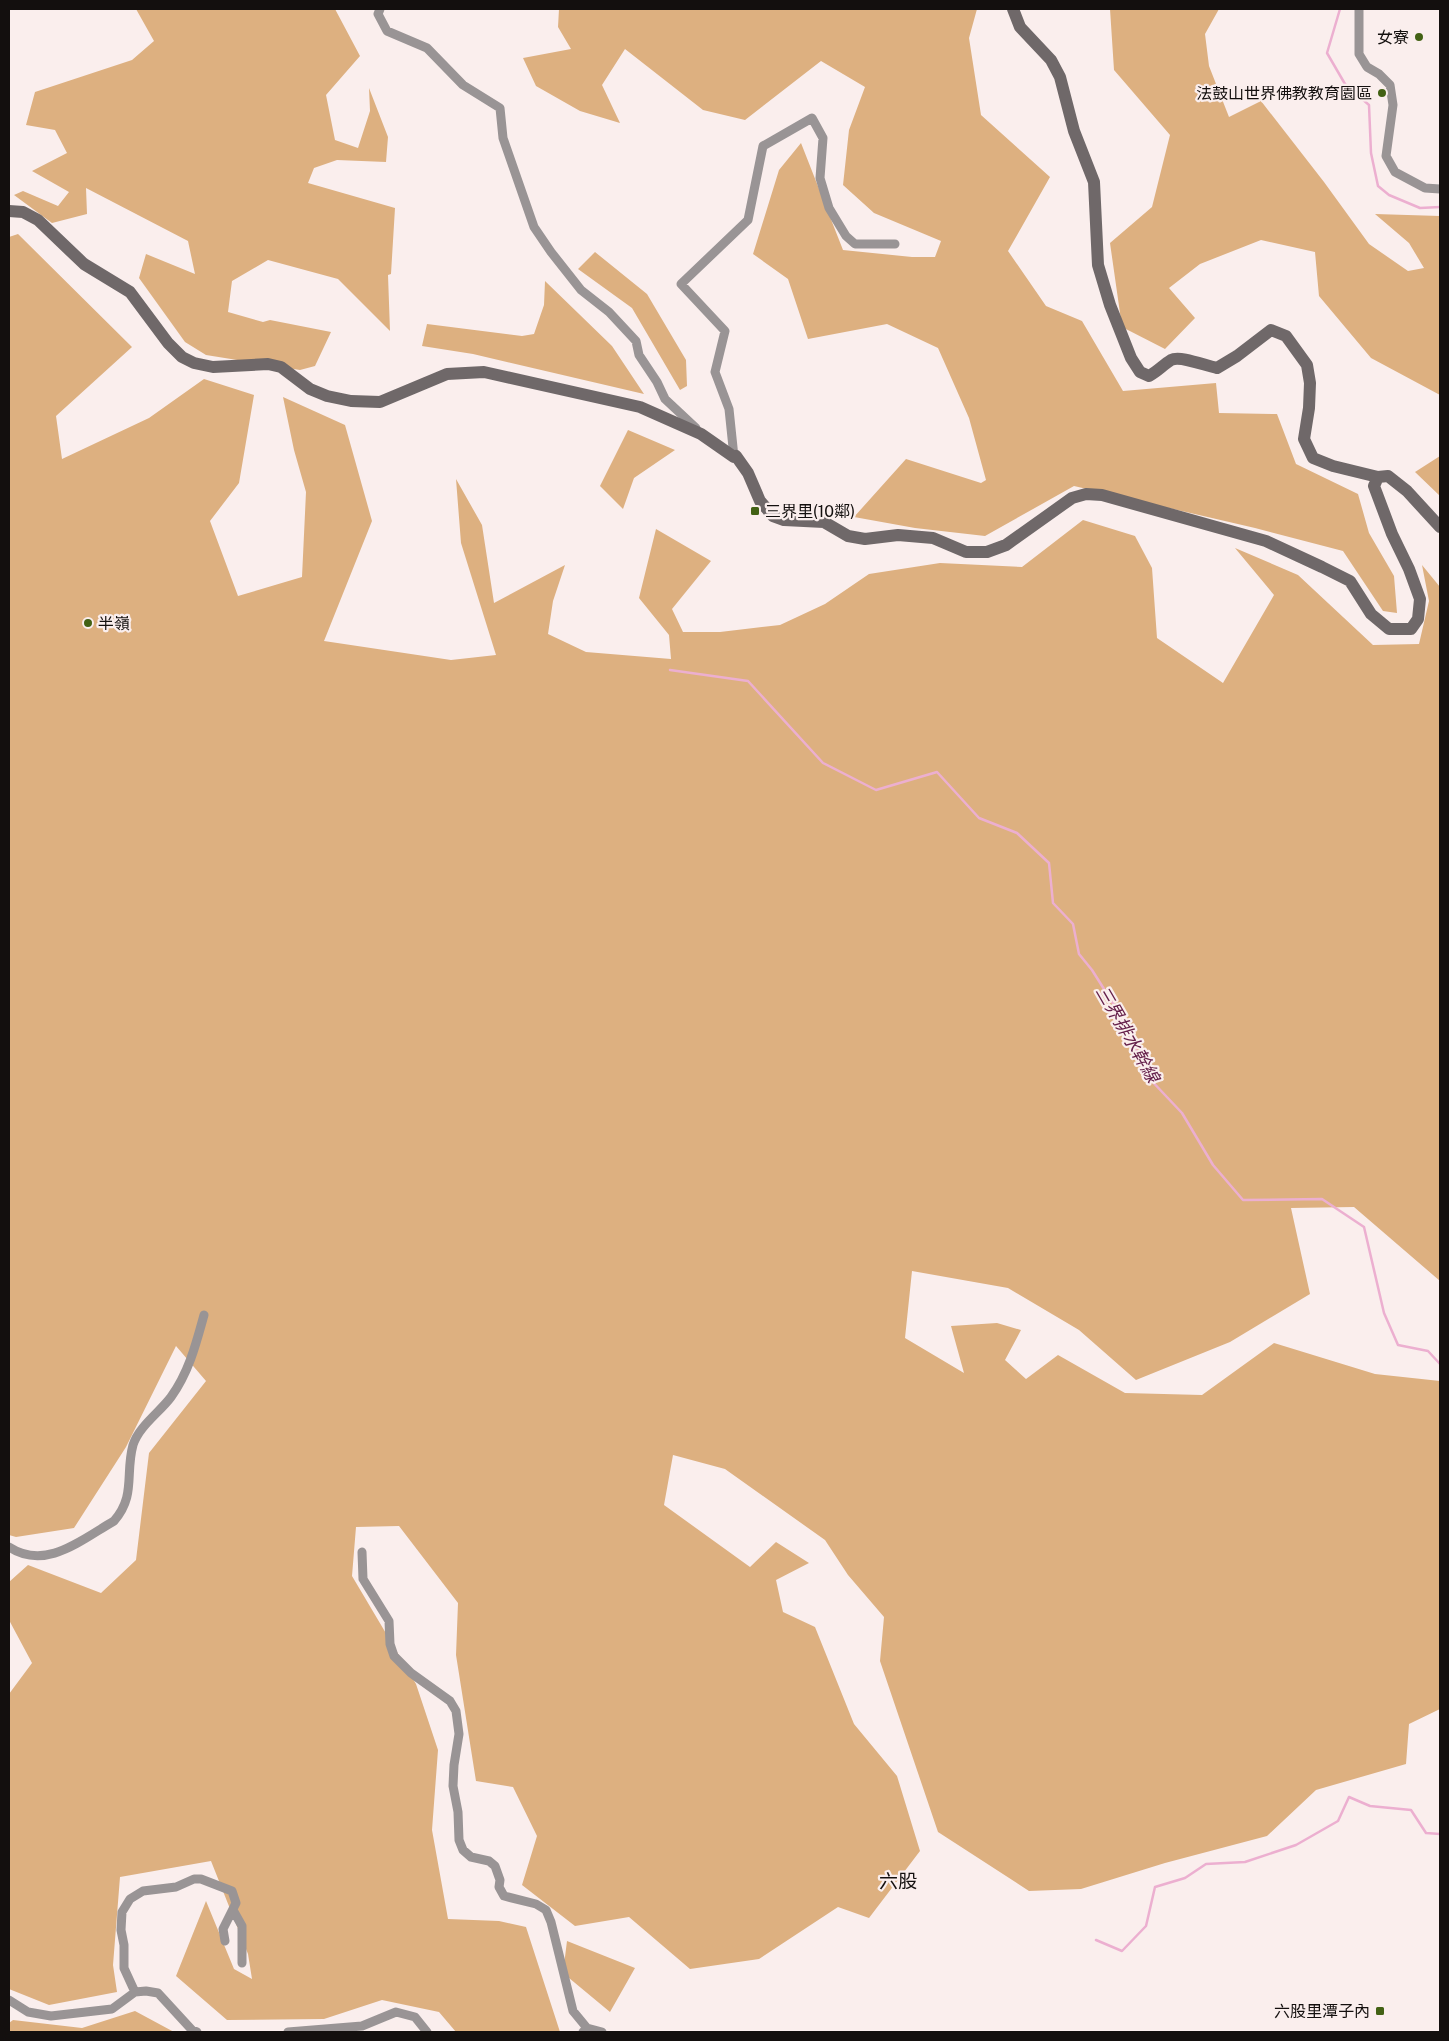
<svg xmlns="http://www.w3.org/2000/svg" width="1449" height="2041" font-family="'Public Sans','Noto Sans TC',sans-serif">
<rect width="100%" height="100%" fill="#faeeed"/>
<path fill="#ddb080" d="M 136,9 L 335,9 L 360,56 L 326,95 L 335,140 L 358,148 L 370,111 L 369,88 L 388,137 L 386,162 L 337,160 L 314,168 L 308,183 L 395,208 L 391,274 L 388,275 L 390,331 L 338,279 L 268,260 L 232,281 L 228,312 L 263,322 L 270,320 L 331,332 L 315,366 L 300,370 L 206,355 L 185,342 L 139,278 L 146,254 L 195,274 L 188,241 L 86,188 L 87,214 L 52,223 L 14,195 L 23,191 L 58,206 L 69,192 L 32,171 L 67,153 L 55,130 L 26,125 L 35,92 L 132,60 L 154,41 Z
M 559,9 L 977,9 L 969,38 L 981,115 L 1050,177 L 1008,251 L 1046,306 L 1082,321 L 1123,391 L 1216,383 L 1219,413 L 1277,414 L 1296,464 L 1358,494 L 1369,533 L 1394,576 L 1397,613 L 1383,611 L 1343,551 L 1255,528 L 1074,486 L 985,536 L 915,528 L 854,517 L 906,459 L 981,483 L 986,480 L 969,418 L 938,348 L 887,324 L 808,339 L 788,279 L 753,254 L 779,170 L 801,143 L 843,250 L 912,257 L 935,257 L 941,241 L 874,213 L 843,185 L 849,130 L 865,87 L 821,61 L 745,120 L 703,110 L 625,49 L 602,85 L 620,123 L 580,111 L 536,86 L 523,58 L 571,49 L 558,27 Z
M 1110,9 L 1219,9 L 1205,34 L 1209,66 L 1229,117 L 1261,101 L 1324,182 L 1369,244 L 1408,271 L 1424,268 L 1409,243 L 1375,214 L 1440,216 L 1440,395 L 1371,358 L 1319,296 L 1315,252 L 1261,240 L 1200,264 L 1169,288 L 1195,318 L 1165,349 L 1122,327 L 1110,243 L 1152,207 L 1170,135 L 1114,70 Z
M 18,234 L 132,347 L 56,416 L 62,459 L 149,418 L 204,379 L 254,395 L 239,483 L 210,521 L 238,596 L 302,577 L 306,492 L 294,450 L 283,397 L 345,425 L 372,521 L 324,641 L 451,660 L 496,655 L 461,543 L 456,479 L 482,525 L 494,603 L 565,565 L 553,601 L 548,634 L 586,652 L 671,659 L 669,635 L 639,598 L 656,529 L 711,561 L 672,609 L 683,632 L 720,632 L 780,625 L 825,604 L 869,574 L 940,563 L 1022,567 L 1083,520 L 1135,536 L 1152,568 L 1157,638 L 1223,683 L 1274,595 L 1235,548 L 1298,575 L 1373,645 L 1419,644 L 1429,601 L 1422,565 L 1440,587 L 1440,1281 L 1354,1207 L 1291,1208 L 1310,1294 L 1230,1342 L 1136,1380 L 1079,1330 L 1008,1288 L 912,1271 L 905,1338 L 964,1373 L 951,1326 L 997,1323 L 1021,1330 L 1005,1360 L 1026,1379 L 1058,1355 L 1125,1393 L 1202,1395 L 1274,1343 L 1375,1374 L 1440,1381 L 1440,1709 L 1409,1724 L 1406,1764 L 1316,1790 L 1267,1836 L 1165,1863 L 1081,1889 L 1029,1891 L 938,1832 L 880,1661 L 884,1617 L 848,1575 L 825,1540 L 725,1469 L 673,1455 L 664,1505 L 750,1567 L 776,1542 L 809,1563 L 776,1580 L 783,1612 L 815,1627 L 854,1724 L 897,1776 L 920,1851 L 869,1918 L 838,1907 L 759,1959 L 690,1969 L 629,1917 L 575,1926 L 522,1885 L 537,1836 L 513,1787 L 476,1781 L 456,1655 L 458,1603 L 399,1526 L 356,1527 L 352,1576 L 416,1684 L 438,1750 L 432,1830 L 448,1919 L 499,1921 L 526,1927 L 560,2032 L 456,2032 L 439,2012 L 382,2000 L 324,2019 L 227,2020 L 176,1976 L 206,1901 L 234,1969 L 252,1979 L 248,1954 L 211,1861 L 120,1877 L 113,1965 L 117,1992 L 49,2005 L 9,1989 L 9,1694 L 32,1663 L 9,1620 L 9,1582 L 28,1565 L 101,1593 L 136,1560 L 149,1453 L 206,1381 L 176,1346 L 126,1447 L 74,1528 L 16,1537 L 9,1535 L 9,237 Z
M 595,252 L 647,294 L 686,360 L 687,386 L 680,390 L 632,308 L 578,269 Z
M 545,281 L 612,346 L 644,394 L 473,354 L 422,346 L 427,324 L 522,336 L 534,334 L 544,305 Z
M 628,430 L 675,450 L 634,478 L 623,509 L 600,486 Z
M 1440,456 L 1440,496 L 1415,472 Z
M 567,1941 L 635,1968 L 610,2012 L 563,1973 Z
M 135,2011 L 174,2032 L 9,2032 L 9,2023 L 13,2020 L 82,2028 Z"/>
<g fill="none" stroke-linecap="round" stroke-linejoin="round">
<path stroke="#ecafd0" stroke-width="2.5" d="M 1340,9 L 1327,53 L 1345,84 L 1369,105 L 1371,153 L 1378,186 L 1389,195 L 1420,208 L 1440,207
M 670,670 L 748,681 L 823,763 L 876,790 L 937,772 L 979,818 L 1017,833 L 1049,863 L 1053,903 L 1073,924 L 1079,954 L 1092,970 L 1121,1016 L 1148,1077 L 1182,1113 L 1213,1165 L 1243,1200 L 1322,1199 L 1364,1227 L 1384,1313 L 1398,1345 L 1428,1351 L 1440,1364
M 1096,1940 L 1122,1951 L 1146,1926 L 1155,1887 L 1185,1878 L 1206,1864 L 1245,1862 L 1296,1845 L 1338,1821 L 1349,1797 L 1370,1806 L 1411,1810 L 1426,1833 L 1440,1834"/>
<path stroke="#999495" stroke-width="9" d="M 380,9 L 378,14 L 387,31 L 427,48 L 463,85 L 500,108 L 503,138 L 534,227 L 551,252 L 581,290 L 609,312 L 636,341 L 639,355 L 657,382 L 665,399 L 696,428
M 1359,9 L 1359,54 L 1367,67 L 1379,74 L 1390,85 L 1393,105 L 1386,156 L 1395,172 L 1425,188 L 1440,189
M 734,457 L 729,409 L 715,372 L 725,331 L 681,284 L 748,220 L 763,146 L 812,118 L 823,138 L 820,178 L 829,208 L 846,236 L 855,244 L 895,244
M 9,1547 C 46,1571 81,1540 114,1521 C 136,1496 125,1474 133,1445 C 139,1426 160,1412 171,1397 C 189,1372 196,1344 204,1315
M 362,1552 L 363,1579 L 389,1621 L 390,1644 L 394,1656 L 411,1673 L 450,1701 L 456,1711 L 459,1734 L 454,1765 L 453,1786 L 458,1812 L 459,1840 L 463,1850 L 471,1857 L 489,1861 L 495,1866 L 500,1880 L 499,1887 L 504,1896 L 536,1904 L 546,1910 L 551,1922 L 573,2011 L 587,2028
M 233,1910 L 242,1926 L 242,1963
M 135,1992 L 124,1968 L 124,1945 L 121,1930 L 122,1912 L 130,1899 L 143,1891 L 176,1887 L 194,1879 L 201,1879 L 232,1891 L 236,1903 L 223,1929 L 225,1941
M 9,2000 L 28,2012 L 51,2016 L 112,2009 L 135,1992 L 146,1991 L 158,1993 L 192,2030 L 197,2032
M 288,2032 L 362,2026 L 396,2012 L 415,2017 L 427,2032
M 583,2032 L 587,2028 L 602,2032"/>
<path stroke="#6f6869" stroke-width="12" d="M 1013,9 L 1020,27 L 1051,60 L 1060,77 L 1074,131 L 1094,182 L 1098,265 L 1110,305 L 1131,358 L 1140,372 L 1149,376 C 1158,371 1163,365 1171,360 C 1180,355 1206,366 1217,368 L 1237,356 L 1271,330 L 1286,336 L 1307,365 L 1310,383 L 1309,408 L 1304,439 L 1313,458 L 1333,466 L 1378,477 L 1388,476 L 1407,491 L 1440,527
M 9,211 L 23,212 L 38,220 L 84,264 L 130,292 L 168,343 L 182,357 L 194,363 L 213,367 L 268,364 L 281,367 L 310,389 L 327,396 L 351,401 L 380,402 L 447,374 L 484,372 L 640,407 L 701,434 L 734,457 L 736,456 L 748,473 L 760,501 L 773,516 L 784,520 L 824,522 L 848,536 L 865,539 L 898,535 L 933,538 L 966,552 L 987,552 L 1006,545 L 1072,498 L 1086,494 L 1102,495 L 1266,541 L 1322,567 L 1350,581 L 1371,614 L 1389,629 L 1411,629 L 1418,619 L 1420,599 L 1409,569 L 1392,534 L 1374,486 L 1378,477"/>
</g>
<g fill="#426114" stroke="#faeeed" stroke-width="2">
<circle cx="1419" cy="37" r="5"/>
<circle cx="1382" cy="93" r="5"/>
<rect x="750" y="506" width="10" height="10" rx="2.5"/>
<circle cx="88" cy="623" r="5"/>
<rect x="1375" y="2006" width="10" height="10" rx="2.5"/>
</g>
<g text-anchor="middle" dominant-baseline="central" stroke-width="4.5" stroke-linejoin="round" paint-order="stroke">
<g font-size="16" fill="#130f0e" stroke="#faeeed" text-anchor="end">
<text x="1409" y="37">女寮</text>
<text x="1372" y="93">法鼓山世界佛教教育園區</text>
<text x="765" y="511" text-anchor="start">三界里(10鄰)</text>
<text x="98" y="623" text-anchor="start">半嶺</text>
<text x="1370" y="2011">六股里潭子內</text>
</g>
<g font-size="18" font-style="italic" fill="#65204b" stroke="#faeeed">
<text transform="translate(1128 1034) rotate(60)">三界排水幹線</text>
</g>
<g font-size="19" fill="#130f0e" stroke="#faeeed">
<text x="898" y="1881">六股</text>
</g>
</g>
<rect width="1449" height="2041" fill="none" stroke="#130f0e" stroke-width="20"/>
</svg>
